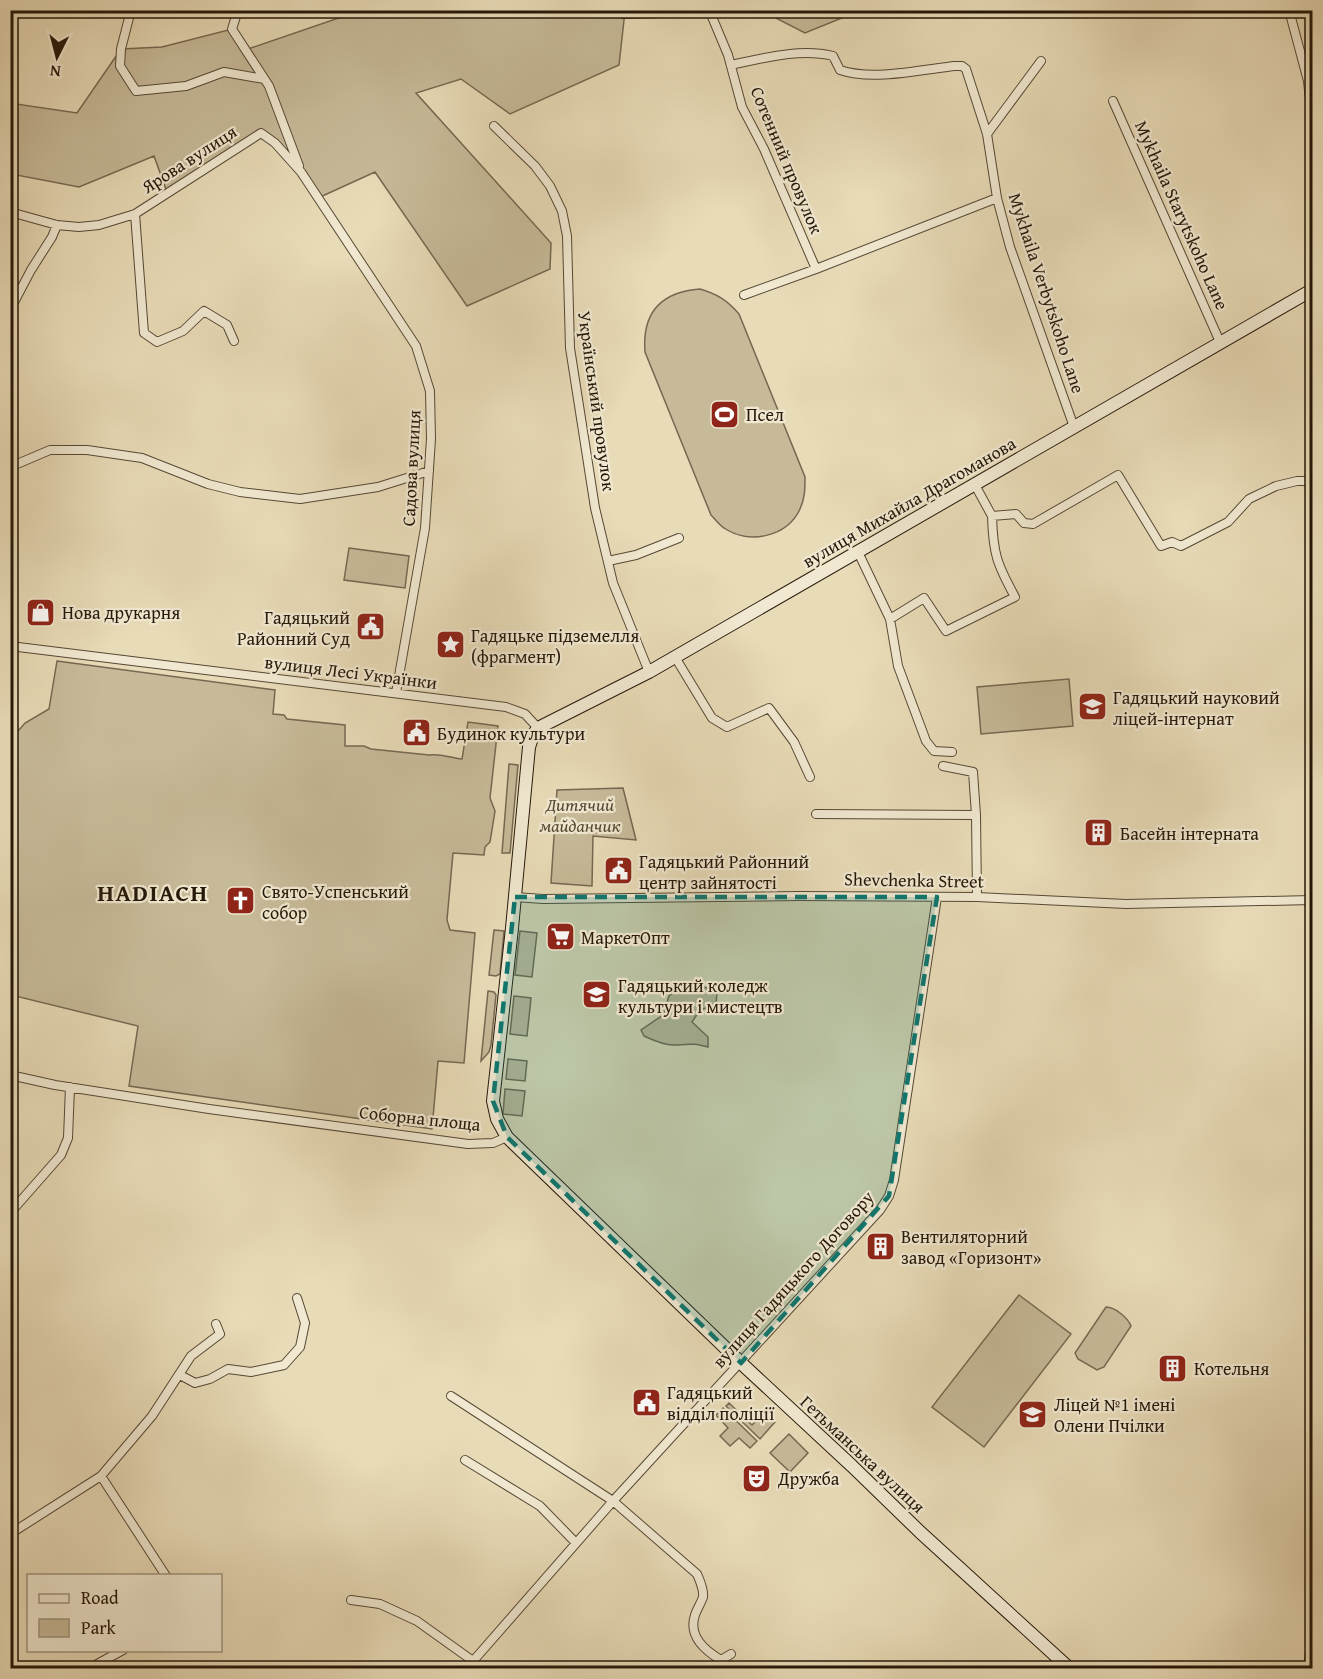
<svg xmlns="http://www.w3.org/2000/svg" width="1323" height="1679" font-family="'Gentium Book Plus',serif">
<rect width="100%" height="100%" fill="#e8dbb7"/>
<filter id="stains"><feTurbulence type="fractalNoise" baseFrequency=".00333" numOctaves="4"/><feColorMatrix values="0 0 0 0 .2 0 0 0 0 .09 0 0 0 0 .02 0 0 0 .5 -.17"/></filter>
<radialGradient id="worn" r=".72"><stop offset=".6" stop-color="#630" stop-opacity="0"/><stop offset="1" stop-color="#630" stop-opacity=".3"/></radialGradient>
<path fill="#c7ba99" stroke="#766851" stroke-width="1.5" d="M 359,11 L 625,11 L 619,65 L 510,114 L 461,79 L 416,93 L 551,243 L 550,269 L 467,306 L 375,172 L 318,198 L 301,172 L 261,133 L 167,192 L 154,156 L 79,187 L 11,174 L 10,103 L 77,113 L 121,49 L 162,47 L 232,29 L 245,50 Z
M 762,11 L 859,11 L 805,33 Z
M 700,289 C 717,294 727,300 739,314 L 805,477 C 805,489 805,498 800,509 C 787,537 749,545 724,528 C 719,525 715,519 711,515 L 645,352 C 642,313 661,292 700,289 Z
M 349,548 L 409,556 L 405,588 L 344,580 Z
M 57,661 L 275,690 L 273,714 L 284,715 L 287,719 L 345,725 L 345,746 L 364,746 L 371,749 L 429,755 C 441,753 450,758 462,759 L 468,722 L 498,726 L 490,798 L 495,811 L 490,842 L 485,847 L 484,855 L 453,853 L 447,920 L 450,930 L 475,933 L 464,1063 L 438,1061 L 432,1129 L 129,1086 L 138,1026 L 11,995 L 11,739 L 25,723 L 49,709 Z
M 1069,679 L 1073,726 L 981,734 L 977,687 Z
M 509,764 L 518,765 L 510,853 L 502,853 Z
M 623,788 L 636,840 L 593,836 L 592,886 L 551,883 L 557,790 Z
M 494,930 L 504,931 L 500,974 L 496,976 L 489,975 Z
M 520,931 L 537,933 L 532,977 L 515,975 Z
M 684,984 L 693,984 L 717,991 L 716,1005 L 700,1010 L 692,1022 L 708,1037 L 708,1047 C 690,1042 689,1045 673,1045 C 663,1045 653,1040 644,1036 L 641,1030 L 663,1015 L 669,996 Z
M 488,991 L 494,992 L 496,995 L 491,1045 L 489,1052 L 481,1061 Z
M 514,996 L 531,998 L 527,1036 L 510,1034 Z
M 508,1059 L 527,1061 L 525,1081 L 506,1079 Z
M 505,1089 L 525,1091 L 522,1116 L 503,1114 Z
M 1019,1295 L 1071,1334 L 984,1447 L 932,1407 Z
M 1106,1307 C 1115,1307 1128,1318 1131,1326 L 1104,1367 L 1097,1370 L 1078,1359 L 1075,1353 Z
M 729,1403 L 752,1425 L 765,1412 L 775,1422 L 760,1439 L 726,1406 Z
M 723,1408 L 757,1441 L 750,1448 L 739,1438 L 730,1446 L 720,1436 L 728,1428 L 716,1415 Z
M 789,1434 L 808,1453 L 790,1472 L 770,1453 Z"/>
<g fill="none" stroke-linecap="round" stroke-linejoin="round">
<defs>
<path id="street" d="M 131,10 L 121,49 L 120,66 L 136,91 L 186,86 L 224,72 L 264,79
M 238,10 L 232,29 L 269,86 L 299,166
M 1289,10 L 1308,81 L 1312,119
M 622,14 L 710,12 L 728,55 L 742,107 L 764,149 L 816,269
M 731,65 C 764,58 800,48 833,56 L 840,70 C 872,81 920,70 954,66 L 962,66 L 966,69 L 987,134 L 997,198 L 1010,247 L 1074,427
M 1113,101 L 1220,342
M 494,126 L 535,166 L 550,186 L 562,211 L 567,236 L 570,348 L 595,508 L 613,583 L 649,672
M 987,134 L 1041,61
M 10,212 L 57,225 L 79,227 L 99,225 L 135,214 L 261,133 L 275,143 L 301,172 L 416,346 L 430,391 L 431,439 L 425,528 L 396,693
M 135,214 L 144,333 L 157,342 L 183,331 L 204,311 L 227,325 L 234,341
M 744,295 L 816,269 L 997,198
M 10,310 L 31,270 L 52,237 L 57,225
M 10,467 L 50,450 L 87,450 L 142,458 L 208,484 L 240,492 L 300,499 L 378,487 L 429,471
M 975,485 L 992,516 L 1016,514 L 1024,523 L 1033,524 L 1118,475 L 1161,546 L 1172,542 L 1181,546 L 1228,522 L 1249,499 L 1276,486 L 1297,481 L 1312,481
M 858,552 L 890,619 L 924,598 L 946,631 L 1015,597 C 997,564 993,554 992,516
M 608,561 L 636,555 L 679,538
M 890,619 L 898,666 L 926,741 L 934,751 L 952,752
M 10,646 L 506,707 L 525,714 L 538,728
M 675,657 L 712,718 L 727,727 L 769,708 L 794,742 L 810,777
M 943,766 L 973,772 L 976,815
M 816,814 L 976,815 L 977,897
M 515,897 L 543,899 L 798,896 L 977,897 L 1126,904 L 1312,900
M 10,1075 L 55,1085 L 209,1109 L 468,1144 L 493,1143 L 507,1137
M 10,1213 L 61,1155 L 68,1138 L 70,1087
M 180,1375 L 195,1383 L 210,1379 L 228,1369 L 251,1372 L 284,1365 L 300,1347 L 305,1323 L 297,1298
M 451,1396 L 613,1501 L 697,1574 C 700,1581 704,1589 703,1597 C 701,1603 697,1609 695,1615 C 688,1636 704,1650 721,1660 L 731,1654
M 465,1460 L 540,1506 L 576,1543
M 101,1476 L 166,1576
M 10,1534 L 101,1476 L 152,1416 L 191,1356 L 220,1334 L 216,1324
M 351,1600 L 380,1604 L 417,1621 L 473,1661
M 90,1668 L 123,1650
M 467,1668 L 613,1501 L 880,1210 L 889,1196 L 894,1180 L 937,897
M 1308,1668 L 1312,1635"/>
<path id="secondary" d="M 1069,1668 L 920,1532 L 852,1466 L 741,1363 L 507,1137 L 497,1119 L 493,1101 L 512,928 L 529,747 L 533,735 L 538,728 L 649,672 L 1312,290"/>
</defs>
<use href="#street" stroke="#564834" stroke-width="10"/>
<use href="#secondary" stroke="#251709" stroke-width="14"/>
<use href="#street" stroke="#f0e8d0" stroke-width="8"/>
<use href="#secondary" stroke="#f0e8d0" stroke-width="12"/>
</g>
<path fill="#0f766e" fill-opacity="0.2" stroke="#0f766e" stroke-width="4.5" stroke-dasharray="12 8" stroke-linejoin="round" d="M 515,897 L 937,897 L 889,1196 L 741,1363 L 507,1137 L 493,1101 Z"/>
<defs>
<symbol id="stadium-square" viewBox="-11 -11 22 22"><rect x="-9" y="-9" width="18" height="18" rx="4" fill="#8f2418" stroke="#f0e8d0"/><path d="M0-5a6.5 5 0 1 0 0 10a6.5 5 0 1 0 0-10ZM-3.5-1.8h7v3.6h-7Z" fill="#fff"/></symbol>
<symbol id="shop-square" viewBox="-11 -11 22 22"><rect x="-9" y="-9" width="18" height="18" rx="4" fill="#8f2418" stroke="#f0e8d0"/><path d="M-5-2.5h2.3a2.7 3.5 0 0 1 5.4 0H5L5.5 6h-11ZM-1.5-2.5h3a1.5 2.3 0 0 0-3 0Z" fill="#fff"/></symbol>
<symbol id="civic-square" viewBox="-11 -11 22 22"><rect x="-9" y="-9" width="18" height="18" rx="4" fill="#8f2418" stroke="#f0e8d0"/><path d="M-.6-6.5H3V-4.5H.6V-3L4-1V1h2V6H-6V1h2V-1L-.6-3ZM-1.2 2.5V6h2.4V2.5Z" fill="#fff"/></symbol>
<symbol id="sight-square" viewBox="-11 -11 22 22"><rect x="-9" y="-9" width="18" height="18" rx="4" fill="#8f2418" stroke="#f0e8d0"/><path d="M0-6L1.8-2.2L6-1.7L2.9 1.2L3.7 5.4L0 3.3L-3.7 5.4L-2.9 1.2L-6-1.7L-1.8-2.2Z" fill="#fff"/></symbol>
<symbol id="school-square" viewBox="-11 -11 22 22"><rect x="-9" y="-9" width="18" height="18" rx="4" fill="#8f2418" stroke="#f0e8d0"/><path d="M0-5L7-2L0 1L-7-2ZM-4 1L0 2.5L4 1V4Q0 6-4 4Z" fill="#fff"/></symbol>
<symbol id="building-square" viewBox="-11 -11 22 22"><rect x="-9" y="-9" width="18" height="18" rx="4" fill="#8f2418" stroke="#f0e8d0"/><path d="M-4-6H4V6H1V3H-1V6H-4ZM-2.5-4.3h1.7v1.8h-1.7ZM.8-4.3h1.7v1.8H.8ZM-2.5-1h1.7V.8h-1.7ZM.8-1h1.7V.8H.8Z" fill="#fff"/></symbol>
<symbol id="church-square" viewBox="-11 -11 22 22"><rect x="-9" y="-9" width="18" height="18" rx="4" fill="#8f2418" stroke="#f0e8d0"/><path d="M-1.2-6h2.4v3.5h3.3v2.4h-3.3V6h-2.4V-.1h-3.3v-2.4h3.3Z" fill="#fff"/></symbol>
<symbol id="supermarket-square" viewBox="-11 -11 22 22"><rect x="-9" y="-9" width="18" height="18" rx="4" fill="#8f2418" stroke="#f0e8d0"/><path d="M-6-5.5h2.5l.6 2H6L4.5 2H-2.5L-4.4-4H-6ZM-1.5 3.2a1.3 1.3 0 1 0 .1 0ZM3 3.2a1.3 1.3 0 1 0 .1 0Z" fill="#fff"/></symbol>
<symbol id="university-square" viewBox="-11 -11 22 22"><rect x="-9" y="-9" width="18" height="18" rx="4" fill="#8f2418" stroke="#f0e8d0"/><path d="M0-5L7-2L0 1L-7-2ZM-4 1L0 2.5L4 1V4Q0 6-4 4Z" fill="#fff"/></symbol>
<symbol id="theatre-square" viewBox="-11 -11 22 22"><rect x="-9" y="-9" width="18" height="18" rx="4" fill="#8f2418" stroke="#f0e8d0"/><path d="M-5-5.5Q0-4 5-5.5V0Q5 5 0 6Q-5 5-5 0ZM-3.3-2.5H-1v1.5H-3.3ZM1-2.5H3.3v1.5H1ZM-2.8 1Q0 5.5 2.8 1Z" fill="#fff"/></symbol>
</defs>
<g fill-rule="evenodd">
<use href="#stadium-square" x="708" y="398" width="33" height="33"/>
<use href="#shop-square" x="24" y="596" width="33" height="33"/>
<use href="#civic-square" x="354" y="610" width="33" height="33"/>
<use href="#sight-square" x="434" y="628" width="33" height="33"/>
<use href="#school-square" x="1076" y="690" width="33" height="33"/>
<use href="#civic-square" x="400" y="716" width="33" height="33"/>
<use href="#building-square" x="1082" y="816" width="33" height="33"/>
<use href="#civic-square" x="602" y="854" width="33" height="33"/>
<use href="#church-square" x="224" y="884" width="33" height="33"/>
<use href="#supermarket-square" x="544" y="920" width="33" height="33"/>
<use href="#university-square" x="580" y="978" width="33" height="33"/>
<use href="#building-square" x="864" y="1230" width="33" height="33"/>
<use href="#building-square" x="1156" y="1352" width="33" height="33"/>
<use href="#civic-square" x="630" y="1386" width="33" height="33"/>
<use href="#school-square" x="1016" y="1398" width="33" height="33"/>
<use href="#theatre-square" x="740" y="1462" width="33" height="33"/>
</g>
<g text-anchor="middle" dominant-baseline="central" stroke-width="4.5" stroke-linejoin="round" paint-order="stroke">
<g font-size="18" fill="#251709" stroke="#f0e8d0">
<text transform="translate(189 159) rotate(-33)">Ярова вулиця</text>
<text transform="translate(787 160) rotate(67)">Сотенний провулок</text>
<text transform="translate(1182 215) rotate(66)">Mykhaila Starytskoho Lane</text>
<text transform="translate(1047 293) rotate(72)">Mykhaila Verbytskoho Lane</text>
<text transform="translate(597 401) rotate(82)">Український провулок</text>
<text transform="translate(411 468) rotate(-87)">Садова вулиця</text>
<text transform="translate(909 502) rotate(-30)">вулиця Михайла Драгоманова</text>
<text transform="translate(351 672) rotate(7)">вулиця Лесі Українки</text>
<text transform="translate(914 880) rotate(1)">Shevchenka Street</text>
<text transform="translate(420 1118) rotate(6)">Соборна площа</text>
<text transform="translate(793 1279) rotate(-48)">вулиця Гадяцького Договору</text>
<text transform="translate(863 1454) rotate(43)">Гетьманська вулиця</text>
</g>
<g font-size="18" fill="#251709" stroke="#f0e8d0" text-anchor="start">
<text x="746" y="414">Псел</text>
<text x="62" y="612">Нова друкарня</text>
<text x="350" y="617" text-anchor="end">Гадяцький<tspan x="350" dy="21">Районний Суд</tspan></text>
<text x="471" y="635">Гадяцьке підземелля<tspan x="471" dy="21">(фрагмент)</tspan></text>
<text x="1113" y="697">Гадяцький науковий<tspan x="1113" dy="21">ліцей-інтернат</tspan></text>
<text x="437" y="733">Будинок культури</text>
<text x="1120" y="833">Басейн інтерната</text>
<text x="639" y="861">Гадяцький Районний<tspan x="639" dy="21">центр зайнятості</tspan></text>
<text x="262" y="891">Свято-Успенський<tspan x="262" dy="21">собор</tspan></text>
<text x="581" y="937">МаркетОпт</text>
<text x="618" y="985">Гадяцький коледж<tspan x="618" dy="21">культури і мистецтв</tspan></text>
<text x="901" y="1236">Вентиляторний<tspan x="901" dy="21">завод «Горизонт»</tspan></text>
<text x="1194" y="1368">Котельня</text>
<text x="667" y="1392">Гадяцький<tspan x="667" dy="21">відділ поліції</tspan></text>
<text x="1054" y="1404">Ліцей №1 імені<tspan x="1054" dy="21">Олени Пчілки</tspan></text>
<text x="778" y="1478">Дружба</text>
</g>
<g font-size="18" font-style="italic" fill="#564834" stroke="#f0e8d0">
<text x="580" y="804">Дитячий<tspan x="580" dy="21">майданчик</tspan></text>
</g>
<g font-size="24" font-weight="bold" letter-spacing="1.5" fill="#251709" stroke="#f0e8d0">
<text x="153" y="892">HADIACH</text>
</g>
</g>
<rect width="1323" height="1679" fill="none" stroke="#e8dbb7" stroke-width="36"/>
<rect x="12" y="12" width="1299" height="1655" fill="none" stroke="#251709" stroke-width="3"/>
<rect x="18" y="18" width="1287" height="1643" fill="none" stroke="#251709" stroke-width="1.5"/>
<rect x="27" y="1574" width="195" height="78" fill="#f0e8d0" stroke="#9f9480" stroke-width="1.5"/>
<rect x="39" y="1594" width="30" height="9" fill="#f0e8d0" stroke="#9f9480" stroke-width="1.5"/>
<text x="81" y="1604" font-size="18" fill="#251709">Road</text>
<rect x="39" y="1619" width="30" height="18" fill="#c7ba99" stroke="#9f9480" stroke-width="1.5"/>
<text x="81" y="1634" font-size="18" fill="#251709">Park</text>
<g transform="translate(57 57) rotate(186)" stroke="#f0e8d0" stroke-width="4.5" paint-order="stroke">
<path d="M0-4.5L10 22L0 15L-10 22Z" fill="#251709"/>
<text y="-9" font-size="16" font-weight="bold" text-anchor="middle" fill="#251709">N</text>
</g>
<rect width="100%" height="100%" filter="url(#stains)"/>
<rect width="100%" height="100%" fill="url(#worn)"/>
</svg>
